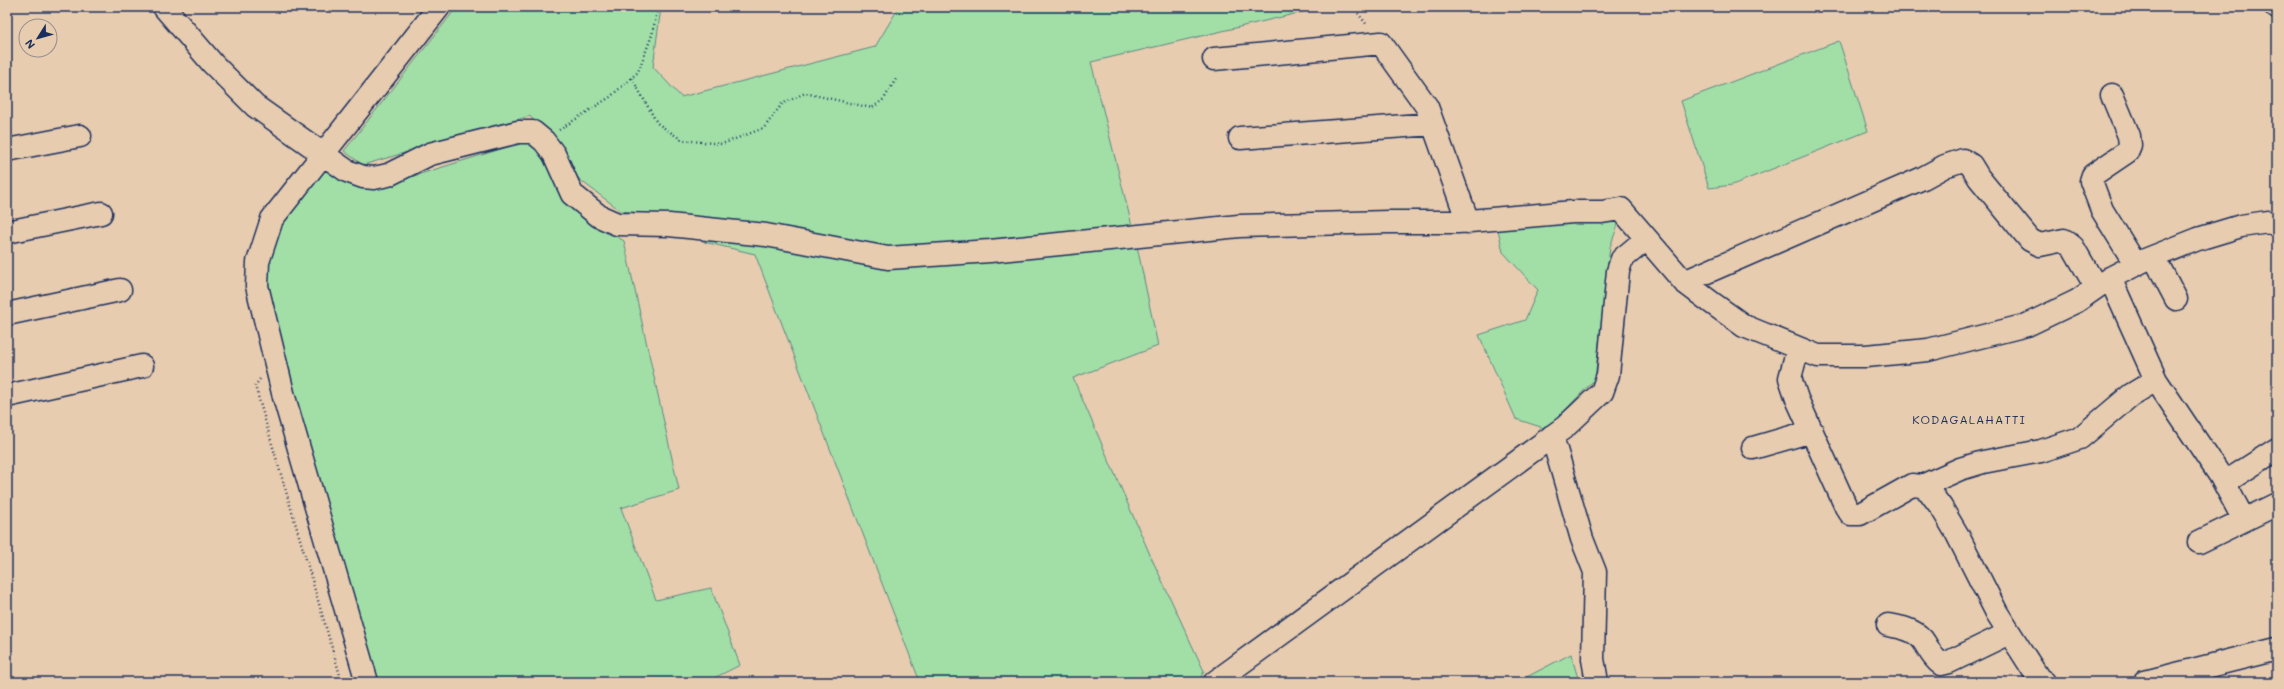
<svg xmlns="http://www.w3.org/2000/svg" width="2284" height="689" font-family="Mali,sans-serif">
<rect width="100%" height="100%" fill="#e7ccaf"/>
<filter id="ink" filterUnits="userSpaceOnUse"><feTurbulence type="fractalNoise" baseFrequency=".025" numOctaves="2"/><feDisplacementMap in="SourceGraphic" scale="8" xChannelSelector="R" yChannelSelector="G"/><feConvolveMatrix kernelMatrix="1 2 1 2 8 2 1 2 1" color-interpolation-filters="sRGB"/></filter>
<g filter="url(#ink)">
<path fill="#a1dfa7" stroke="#5e8782" d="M 457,7 L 661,7 L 653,67 L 681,97 L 875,47 L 899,7 L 1324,7 L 1091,62 L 1137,246 L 1158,346 L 1073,378 L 1151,557 L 1204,671 L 1199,682 L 920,682 L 755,254 L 704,242 L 709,221 L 621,211 L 580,180 L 530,116 L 363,165 L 344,151 Z
M 1839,41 L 1868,131 L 1732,185 L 1709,188 L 1681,101 Z
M 530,140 L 547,166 L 569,207 L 624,241 L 679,490 L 621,508 L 656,600 L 711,588 L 740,665 L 706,682 L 374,682 L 297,415 L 262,260 L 287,205 L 326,164 L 366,187 L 404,179 Z
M 1590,216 L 1619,222 L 1610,247 L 1595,379 L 1547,429 L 1516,419 L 1479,335 L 1525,320 L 1538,290 L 1503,252 L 1498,229 Z
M 1571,654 L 1579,682 L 1517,682 Z"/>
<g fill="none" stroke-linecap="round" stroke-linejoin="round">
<defs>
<path id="minor" d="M 164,7 L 213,64 L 255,106 L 347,171 L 363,177 L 374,178 L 388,175 L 430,154 L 518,132 L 533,132 L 544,141 L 554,154 L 572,194 L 599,216 L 617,224 L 669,225 L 766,235 L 888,258 L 990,251 L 1239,226 L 1388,222 L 1458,222 L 1573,212 L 1602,212 L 1621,209 L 1684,282 L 1712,303 L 1744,326 L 1818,356 L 1866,356 L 1928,350 L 2027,325 L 2077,301 L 2110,278 L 2145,260 L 2198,239 L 2241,226 L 2268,222 L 2277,225
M 2276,7 L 2277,8
M 1214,59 L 1381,43 L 1427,107 L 1468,222
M 2112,95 L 2129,136 L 2130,145 L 2127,152 L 2093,175 L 2091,181 L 2102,210 L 2136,265
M 1240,138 L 1433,124
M 7,150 L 80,136
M 7,232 L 101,213
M 2154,257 L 2176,299
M 2110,278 L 2156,380 L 2221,477 L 2232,478 L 2277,449
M 1684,282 L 1923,178 L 1945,166 L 1963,160 L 1971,165 L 1979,178 L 2030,240 L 2040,245 L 2064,240 L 2073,247 L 2096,287
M 7,314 L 120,290
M 1798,348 L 1790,378 L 1797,399 L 1846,507 L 1851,514 L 1860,514 L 1912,485 L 1922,486 L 1929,491 L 1941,507 L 1957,534 L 1997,613 L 2039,679 L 2044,682
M 7,396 L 142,366
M 1552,436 L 1582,539 L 1595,572 L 1593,659 L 1597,682
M 1753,448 L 1812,431
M 2221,477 L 2244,520
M 1922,486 L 1960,469 L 1983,462 L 2041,451 L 2080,438 L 2131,395 L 2156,380
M 2199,542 L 2277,504
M 1888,625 C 1900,627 1913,629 1922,639 C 1929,648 1931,657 1941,664 L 1949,662 L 2009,633
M 367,682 L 284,397 L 257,286 L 258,262 L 272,219 L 439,7
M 1215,682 L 1565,427 L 1602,392 L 1608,375 L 1618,271 L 1622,259 L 1646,239
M 2145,682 L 2277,649"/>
</defs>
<use href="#minor" stroke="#1b2f5e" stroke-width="25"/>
<path stroke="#1b2f5e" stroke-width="2.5" stroke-dasharray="1 3" stroke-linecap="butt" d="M 1353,7 L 1367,25
M 632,78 L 657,123 L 682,140 L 722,144 L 764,128 L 782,104 L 805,93 L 872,108 L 884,99 L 896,79
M 559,130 L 610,97 L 638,72 L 652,35 L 658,7
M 260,379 L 255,386 L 342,682"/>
<use href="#minor" stroke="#e7ccaf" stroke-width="22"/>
</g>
</g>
<g text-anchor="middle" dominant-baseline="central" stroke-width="3" stroke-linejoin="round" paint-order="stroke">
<g font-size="12" letter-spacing="1" fill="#1b2f5e" stroke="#e7ccaf">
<text x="1969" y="419">KODAGALAHATTI</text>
</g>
</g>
<rect width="2284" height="689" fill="none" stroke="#e7ccaf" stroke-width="24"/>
<rect x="12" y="12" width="2260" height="665" fill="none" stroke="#1b2f5e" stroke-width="1.5" filter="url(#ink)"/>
<g transform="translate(38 38) rotate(233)"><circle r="19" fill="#e7ccaf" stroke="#958d8f"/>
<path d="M0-3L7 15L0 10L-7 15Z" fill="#1b2f5e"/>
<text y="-6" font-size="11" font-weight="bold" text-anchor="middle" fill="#1b2f5e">N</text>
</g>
</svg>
